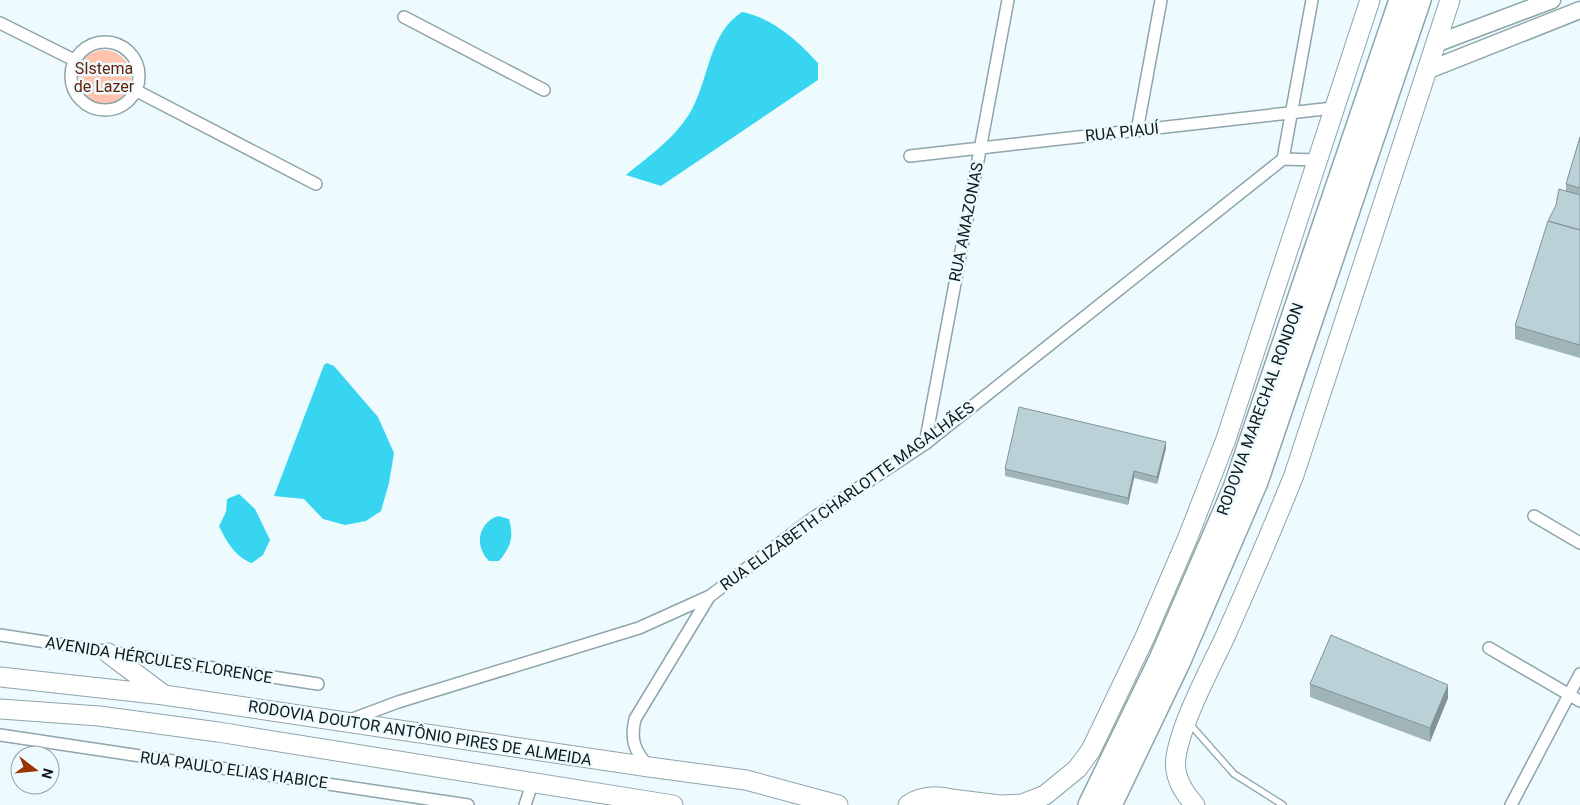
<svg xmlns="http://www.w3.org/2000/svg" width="1580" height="805" font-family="Roboto,sans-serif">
<rect width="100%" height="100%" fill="#edfbff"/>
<path fill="#ffc3ae" d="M77 77a27 27 0 1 1 54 0a27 27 0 1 1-54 0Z"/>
<path fill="#38d5f1" d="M 742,12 C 773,18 798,41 818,63 L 818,80 L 661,186 L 626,175 C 650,155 677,137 692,109 C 709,78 709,33 742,12 Z
M 327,363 L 334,366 L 378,417 L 394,453 L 389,483 L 381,511 L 366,521 L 345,525 L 323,519 L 304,499 L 274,496 L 324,365 Z
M 239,494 L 255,509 L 270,540 L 263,555 L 252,563 C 236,558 226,541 219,526 L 226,512 L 227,499 Z
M 498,516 L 509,519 C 514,537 511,547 499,561 L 489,561 C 474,546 478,523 498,516 Z"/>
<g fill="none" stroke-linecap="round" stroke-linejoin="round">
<defs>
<path id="lane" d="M 1189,723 L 1234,774 L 1283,805"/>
<path id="street" d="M 404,17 L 544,90
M 0,23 L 74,60
M71 76a34 34 0 1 1 68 0a34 34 0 1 1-68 0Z
M 135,90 L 316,184
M 1137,131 L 1161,0
M 910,156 L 1333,108
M 1283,159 L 1312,0
M 925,444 L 1008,0
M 1534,516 L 1580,543
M 0,635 L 318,684
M 1489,648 L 1580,701
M 350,720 L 398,702 L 639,628 L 710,596 L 813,518 L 925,444 L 1283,159 L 1316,160
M 0,735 L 468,805
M 649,767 C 635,752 630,740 635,719 L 709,597
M 525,805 L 532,784
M 1511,805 L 1580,674"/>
<path id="secondary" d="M 1435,44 L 1552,0
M 1426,71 L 1580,10"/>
<path id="primary" d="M 108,653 L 164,695
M 0,677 L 164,695 L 649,767 L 746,780 L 838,805
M 0,709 L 99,716 L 218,732 L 673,805
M 951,799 L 1000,805
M 908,805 C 923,794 948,794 963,805
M 1001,805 L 1022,804 L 1045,795 L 1077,769 L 1091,750 L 1145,637 L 1188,537 L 1226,439 L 1370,0
M 1195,805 C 1183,792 1173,776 1176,757 C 1181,723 1210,669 1225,637 C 1249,583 1272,530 1294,475 L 1450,0"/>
<path id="highway" d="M 1089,805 L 1160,659 L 1234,488 L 1400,0
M 1111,805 L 1179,663 L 1257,482 L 1420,0"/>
</defs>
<use href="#lane" stroke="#8ea5aa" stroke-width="8"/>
<use href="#street" stroke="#8ea5aa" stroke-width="14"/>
<use href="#secondary" stroke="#8ea5aa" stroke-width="19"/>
<use href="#primary" stroke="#8ea5aa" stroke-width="21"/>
<use href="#highway" stroke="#8ea5aa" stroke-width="24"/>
<use href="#lane" stroke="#fff" stroke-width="5.5"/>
<use href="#street" stroke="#fff" stroke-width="11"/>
<use href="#secondary" stroke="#fff" stroke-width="16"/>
<use href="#primary" stroke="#fff" stroke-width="19"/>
<use href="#highway" stroke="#fff" stroke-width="21"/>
</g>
<path fill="#a0b5b9" d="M 1580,137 L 1580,358 L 1515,339 L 1515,326 L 1566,191 L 1566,184 Z
M 1166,448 L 1157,484 L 1134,478 L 1128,505 L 1005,476 L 1005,469 Z
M 1310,684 L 1448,698 L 1430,742 L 1310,697 Z"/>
<path fill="#829396" d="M 1166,442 L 1166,448 L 1157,484 L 1157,477 Z
M 1134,471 L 1134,478 L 1128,505 L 1128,498 Z
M 1448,685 L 1448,698 L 1430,742 L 1430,728 Z"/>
<path fill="#bad2d7" stroke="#829396" d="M 1580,137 L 1580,188 L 1566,184 Z
M 1559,189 L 1580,195 L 1580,230 L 1548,221 L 1556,205 Z
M 1548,221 L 1580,230 L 1580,345 L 1515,326 Z
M 1019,407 L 1166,442 L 1157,477 L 1134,471 L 1128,498 L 1005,469 Z
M 1331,635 L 1448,685 L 1430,728 L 1310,684 Z"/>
<g text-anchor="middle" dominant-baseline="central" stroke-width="5" stroke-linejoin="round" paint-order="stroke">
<g font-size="16" fill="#61230b" stroke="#edfbff">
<text x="104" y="68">SIstema<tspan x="104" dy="18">de Lazer</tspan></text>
</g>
<g font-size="16" fill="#10191b" stroke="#edfbff">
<text transform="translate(1122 132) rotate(-6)">RUA PIAUÍ</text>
<text transform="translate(966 222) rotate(-79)">RUA AMAZONAS</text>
<text transform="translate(1260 409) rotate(-70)">RODOVIA MARECHAL RONDON</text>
<text transform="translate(847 496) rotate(-36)">RUA ELIZABETH CHARLOTTE MAGALHÃES</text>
<text transform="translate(159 660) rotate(9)">AVENIDA HÉRCULES FLORENCE</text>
<text transform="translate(420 733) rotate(9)">RODOVIA DOUTOR ANTÔNIO PIRES DE ALMEIDA</text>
<text transform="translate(234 770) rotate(8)">RUA PAULO ELIAS HABICE</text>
</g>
</g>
<g transform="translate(35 770) rotate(106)"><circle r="24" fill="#edfbff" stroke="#95a1a4"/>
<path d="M0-4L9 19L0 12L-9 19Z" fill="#993404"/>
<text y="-8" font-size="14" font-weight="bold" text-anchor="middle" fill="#10191b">N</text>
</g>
</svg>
